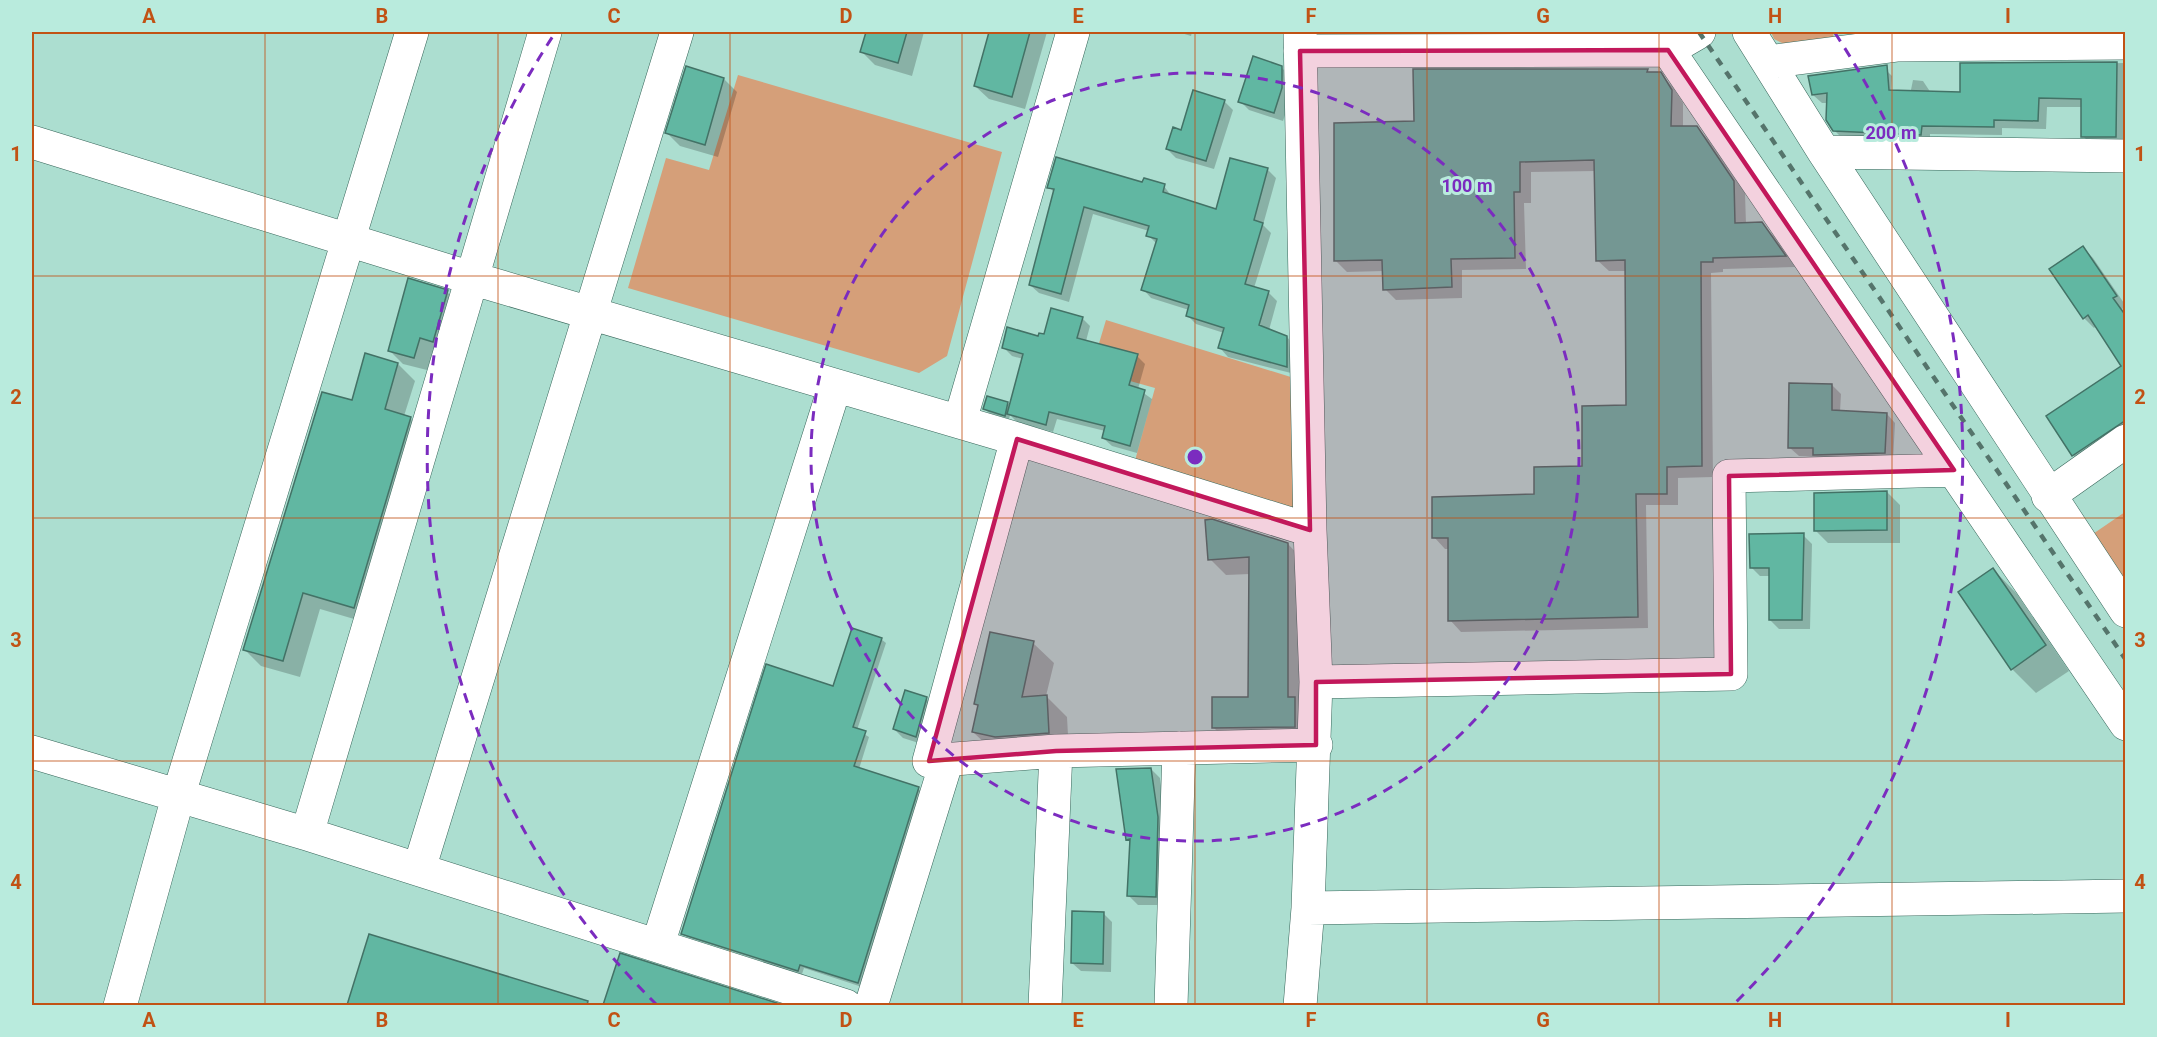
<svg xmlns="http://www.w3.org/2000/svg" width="2157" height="1037" font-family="Roboto,sans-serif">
<rect width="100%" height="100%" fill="#acded0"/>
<path fill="#d59f79" d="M 1771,32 L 1833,32 L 1834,42 L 1786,45 L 1774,39 Z
M 738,75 L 1002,152 L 947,356 L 919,373 L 628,288 L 666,158 L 709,170 Z
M 1106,320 L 1294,378 L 1296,517 L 1133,468 L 1155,388 L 1091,370 Z
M 2125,512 L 2125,595 L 2087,538 Z"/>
<path fill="#0003" d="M 868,32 L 924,32 L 912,76 L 875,65 L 862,52 Z
M 991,32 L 1047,32 L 1025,109 L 989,99 L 975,86 Z
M 1178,32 L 1192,32 L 1191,36 Z
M 1345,32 L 1370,32 L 1370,35 L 1349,36 Z
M 1405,32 L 1457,32 L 1457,41 L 1415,41 Z
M 1626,32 L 1656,32 L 1656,40 L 1634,40 Z
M 2126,63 L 2124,145 L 2091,145 L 2083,136 L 2083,107 L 2047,107 L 2046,129 L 2002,128 L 2002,135 L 1930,134 L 1930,143 L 1911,142 L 1902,134 L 1913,80 L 1923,81 L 1931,93 L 1961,94 L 1961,65 Z
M 1281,67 L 1290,76 L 1291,97 L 1283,121 L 1249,110 L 1240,101 Z
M 1883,67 L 1892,76 L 1888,141 L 1843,139 L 1834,130 L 1828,103 L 1822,103 L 1813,95 Z
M 1647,70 L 1650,74 L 1660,74 L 1672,86 L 1683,103 L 1683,127 L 1696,127 L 1708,139 L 1745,193 L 1746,224 L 1762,224 L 1774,236 L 1795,267 L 1723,269 L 1723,272 L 1711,273 L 1713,477 L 1678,478 L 1678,505 L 1646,505 L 1648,628 L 1461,632 L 1450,620 L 1449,549 L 1445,549 L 1434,537 L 1536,495 L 1584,468 L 1627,407 L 1626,271 L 1609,271 L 1597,260 L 1596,171 L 1531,172 L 1531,203 L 1524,203 L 1526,269 L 1462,270 L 1462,298 L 1396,300 L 1385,289 L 1384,271 L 1347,272 L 1335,260 L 1416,123 Z
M 724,79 L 737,92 L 718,157 L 680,146 L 667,133 Z
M 1224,101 L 1233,110 L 1214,169 L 1176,158 L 1167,149 Z
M 1231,160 L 1268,170 L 1276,178 L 1263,225 L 1271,233 L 1254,288 L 1269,293 L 1277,301 L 1269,330 L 1287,337 L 1295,346 L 1295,374 L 1228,357 L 1220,348 L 1224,333 L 1196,324 L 1187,315 L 1189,310 L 1151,298 L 1143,289 L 1157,244 L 1148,235 L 1149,231 L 1093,214 L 1069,302 L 1039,293 L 1030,285 L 1055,193 L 1049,187 L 1164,186 L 1172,197 L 1217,210 Z
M 2083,248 L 2093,258 L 2126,306 L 2122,309 L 2126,314 L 2126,437 L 2083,465 L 2073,455 L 2123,366 L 2096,326 L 2094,328 L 2084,318 Z
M 447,292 L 460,305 L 447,355 L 433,351 L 427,370 L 403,364 L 389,350 Z
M 1082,318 L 1090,326 L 1086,341 L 1137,356 L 1145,364 L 1138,389 L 1152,399 L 1137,453 L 1112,446 L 1103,438 L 1105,431 L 1057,419 L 1053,432 L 1017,422 L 1010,415 L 1009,419 L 989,413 L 985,409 L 1008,403 L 1011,406 L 1023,359 L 1012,356 L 1004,348 L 1045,336 Z
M 398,364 L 415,381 L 404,416 L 410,418 L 428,435 L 371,624 L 320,609 L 300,677 L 261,666 L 244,649 Z
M 1832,385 L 1841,394 L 1840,412 L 1887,414 L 1895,423 L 1893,461 L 1824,463 L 1817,457 L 1799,456 L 1790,448 Z
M 1887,492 L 1900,505 L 1900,543 L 1828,543 L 1815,530 Z
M 1803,535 L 1812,544 L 1810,629 L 1779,629 L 1770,620 L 1770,576 L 1760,576 L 1751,567 Z
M 1288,544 L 1304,561 L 1311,743 L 1230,744 L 1213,727 L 1250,698 L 1250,574 L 1226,575 L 1210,559 Z
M 1993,569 L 2017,594 L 2069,671 L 2036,693 L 2012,669 Z
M 881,639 L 886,643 L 857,730 L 869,737 L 859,769 L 918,788 L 922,792 L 862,987 L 804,968 L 802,974 L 687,937 L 683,933 L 834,688 Z
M 1033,643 L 1054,663 L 1046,696 L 1067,717 L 1069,753 L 994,752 L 973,732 L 979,707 L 976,704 Z
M 926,698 L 935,707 L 925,745 L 903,738 L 894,729 Z
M 1151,769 L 1160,778 L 1166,826 L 1164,905 L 1138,905 L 1129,896 L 1131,843 L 1127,839 Z
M 1103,913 L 1112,922 L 1111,972 L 1081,971 L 1072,963 Z
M 370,935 L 599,1006 L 349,1006 Z
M 621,955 L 778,1006 L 605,1006 Z"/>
<path fill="#61b7a2" stroke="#437266" stroke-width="1.5" d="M 866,32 L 907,32 L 898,63 L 860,52 Z
M 989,32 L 1030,32 L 1012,97 L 974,86 Z
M 1253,56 L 1282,66 L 1282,88 L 1274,113 L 1238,102 Z
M 2117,62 L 2116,137 L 2081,137 L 2081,99 L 2039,98 L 2038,121 L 1994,120 L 1994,127 L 1922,126 L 1921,135 L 1833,131 L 1826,120 L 1827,93 L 1812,95 L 1808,76 L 1887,65 L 1889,90 L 1960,92 L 1960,63 Z
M 686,66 L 724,78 L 705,145 L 665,133 Z
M 1413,69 L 1648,69 L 1647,72 L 1661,72 L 1672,90 L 1671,126 L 1697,126 L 1734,181 L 1735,223 L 1762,222 L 1786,256 L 1713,258 L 1713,262 L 1701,262 L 1702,466 L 1667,467 L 1667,494 L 1636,494 L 1638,617 L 1448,621 L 1448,538 L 1432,538 L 1432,497 L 1534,494 L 1534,467 L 1582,466 L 1582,406 L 1626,405 L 1625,260 L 1596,261 L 1594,160 L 1520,162 L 1520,192 L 1514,192 L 1515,258 L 1451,259 L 1452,287 L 1383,290 L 1382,260 L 1334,261 L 1334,123 L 1414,121 Z
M 1193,90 L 1225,100 L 1206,161 L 1166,149 L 1173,127 L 1181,130 Z
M 1056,157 L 1142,182 L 1144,178 L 1165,184 L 1163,192 L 1216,209 L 1230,158 L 1268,168 L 1254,220 L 1263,223 L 1245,284 L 1269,291 L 1259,325 L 1287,336 L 1287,367 L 1218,348 L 1224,328 L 1186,316 L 1189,305 L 1141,290 L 1157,239 L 1146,236 L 1149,226 L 1084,207 L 1061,294 L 1029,285 L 1054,189 L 1047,188 Z
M 2083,246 L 2117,296 L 2113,298 L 2126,316 L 2126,420 L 2072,456 L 2046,416 L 2121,366 L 2088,315 L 2083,319 L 2049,269 Z
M 408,278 L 448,290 L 433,342 L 420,338 L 414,358 L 388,351 Z
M 1051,308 L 1083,317 L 1077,338 L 1138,354 L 1129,385 L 1145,390 L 1130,446 L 1102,438 L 1105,426 L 1049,412 L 1046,425 L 1007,414 L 1023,354 L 1002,348 L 1007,327 L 1038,336 L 1039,333 L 1044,334 Z
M 365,353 L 398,363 L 385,409 L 411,417 L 354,608 L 303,593 L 283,661 L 243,650 L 322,392 L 352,400 Z
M 1789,383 L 1832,384 L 1832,410 L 1887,413 L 1885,453 L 1813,455 L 1813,448 L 1788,448 Z
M 987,396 L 1008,402 L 1005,416 L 983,409 Z
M 1887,491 L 1887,530 L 1814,531 L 1814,493 Z
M 1212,519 L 1288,543 L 1288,697 L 1295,697 L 1295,727 L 1212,728 L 1212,697 L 1248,697 L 1249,557 L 1208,560 L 1205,520 Z
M 1804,533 L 1802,620 L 1769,620 L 1769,568 L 1750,568 L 1749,534 Z
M 1993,568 L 2046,645 L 2011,670 L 1958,592 Z
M 852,628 L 882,638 L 853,727 L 866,731 L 854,766 L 919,787 L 858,983 L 800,965 L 798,971 L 681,934 L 766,664 L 833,686 Z
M 990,632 L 1034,641 L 1022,697 L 1047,695 L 1049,733 L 995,737 L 972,732 L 978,705 L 974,704 Z
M 905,690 L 927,697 L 916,737 L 893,729 Z
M 1151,768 L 1158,817 L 1156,897 L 1127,896 L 1130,839 L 1126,840 L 1116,769 Z
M 1072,911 L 1104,912 L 1103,964 L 1071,963 Z
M 369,934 L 588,1001 L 587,1005 L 347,1005 Z
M 620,953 L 783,1005 L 603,1005 Z"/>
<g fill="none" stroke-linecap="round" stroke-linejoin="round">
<defs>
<path id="minor" d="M 1749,32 L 1824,152 L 2126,611
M 1668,50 L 2126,724
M 1300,51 L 1668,50 L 1699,32
M 1768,62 L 1898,45 L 2126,43
M 32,142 L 471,278 L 1017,439 L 1310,530
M 1824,152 L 2126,156
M 960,421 L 1073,32
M 1017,439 L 929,761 L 1056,751 L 1316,745
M 2048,496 L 2126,441
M 1316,682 L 1731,674 L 1729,476 L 1954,470
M 32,752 L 307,834 L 846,1006
M 307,834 L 545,32
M 419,869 L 677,32
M 1308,908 L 2126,896
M 658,944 L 835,386
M 120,1006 L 178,797 L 412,32
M 871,1006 L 947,760
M 1045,1006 L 1056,751
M 1171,1006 L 1179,748
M 1300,1006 L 1308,908 L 1316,682 L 1310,530 L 1300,32"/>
</defs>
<use href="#minor" stroke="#37665a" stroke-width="34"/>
<use href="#minor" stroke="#fff" stroke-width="33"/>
<path stroke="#55746b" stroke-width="4.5" stroke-dasharray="8 8" stroke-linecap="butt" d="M 1699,32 L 2126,660"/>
</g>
<path fill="#c2185b" fill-opacity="0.2" stroke="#c2185b" stroke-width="4.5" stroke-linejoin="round" d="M 1668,50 L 1954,470 L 1729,476 L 1731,674 L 1316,682 L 1316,745 L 1056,751 L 929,761 L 1017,439 L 1310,530 L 1300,51 Z"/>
<path fill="none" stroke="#c15214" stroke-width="1.5" stroke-opacity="0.55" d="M 265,32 L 265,1006M 498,32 L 498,1006M 730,32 L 730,1006M 962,32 L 962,1006M 1195,32 L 1195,1006M 1427,32 L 1427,1006M 1659,32 L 1659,1006M 1892,32 L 1892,1006M 32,276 L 2126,276M 32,518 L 2126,518M 32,761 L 2126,761"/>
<g fill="none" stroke="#7b2cbf" stroke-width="3" stroke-dasharray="10 8">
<circle cx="1195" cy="457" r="384"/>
<path d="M657 1005A768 768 0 0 1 555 33M1835 33A768 768 0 0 1 1733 1005"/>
</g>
<circle cx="1195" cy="457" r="9" fill="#7b2cbf" stroke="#b9ebdd" stroke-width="3"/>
<g font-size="18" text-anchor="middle" font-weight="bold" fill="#7b2cbf" stroke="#b9ebdd" stroke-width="6" stroke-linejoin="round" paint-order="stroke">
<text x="1891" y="139">200 m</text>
<text x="1467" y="192">100 m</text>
</g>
<rect width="2157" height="1037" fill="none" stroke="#b9ebdd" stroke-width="66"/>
<rect x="33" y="33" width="2091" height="971" fill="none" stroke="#c15214" stroke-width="2"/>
<g font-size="20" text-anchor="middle" font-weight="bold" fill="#c15214">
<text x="149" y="23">A</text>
<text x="382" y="23">B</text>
<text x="614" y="23">C</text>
<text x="846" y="23">D</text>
<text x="1078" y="23">E</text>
<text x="1311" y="23">F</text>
<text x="1543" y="23">G</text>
<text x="1775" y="23">H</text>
<text x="2008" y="23">I</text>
<text x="16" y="161">1</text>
<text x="2140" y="161">1</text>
<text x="16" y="404">2</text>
<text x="2140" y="404">2</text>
<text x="16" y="647">3</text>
<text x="2140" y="647">3</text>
<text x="16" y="889">4</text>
<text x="2140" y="889">4</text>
<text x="149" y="1027">A</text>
<text x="382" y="1027">B</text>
<text x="614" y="1027">C</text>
<text x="846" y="1027">D</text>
<text x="1078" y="1027">E</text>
<text x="1311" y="1027">F</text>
<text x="1543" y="1027">G</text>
<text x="1775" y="1027">H</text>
<text x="2008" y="1027">I</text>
</g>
</svg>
